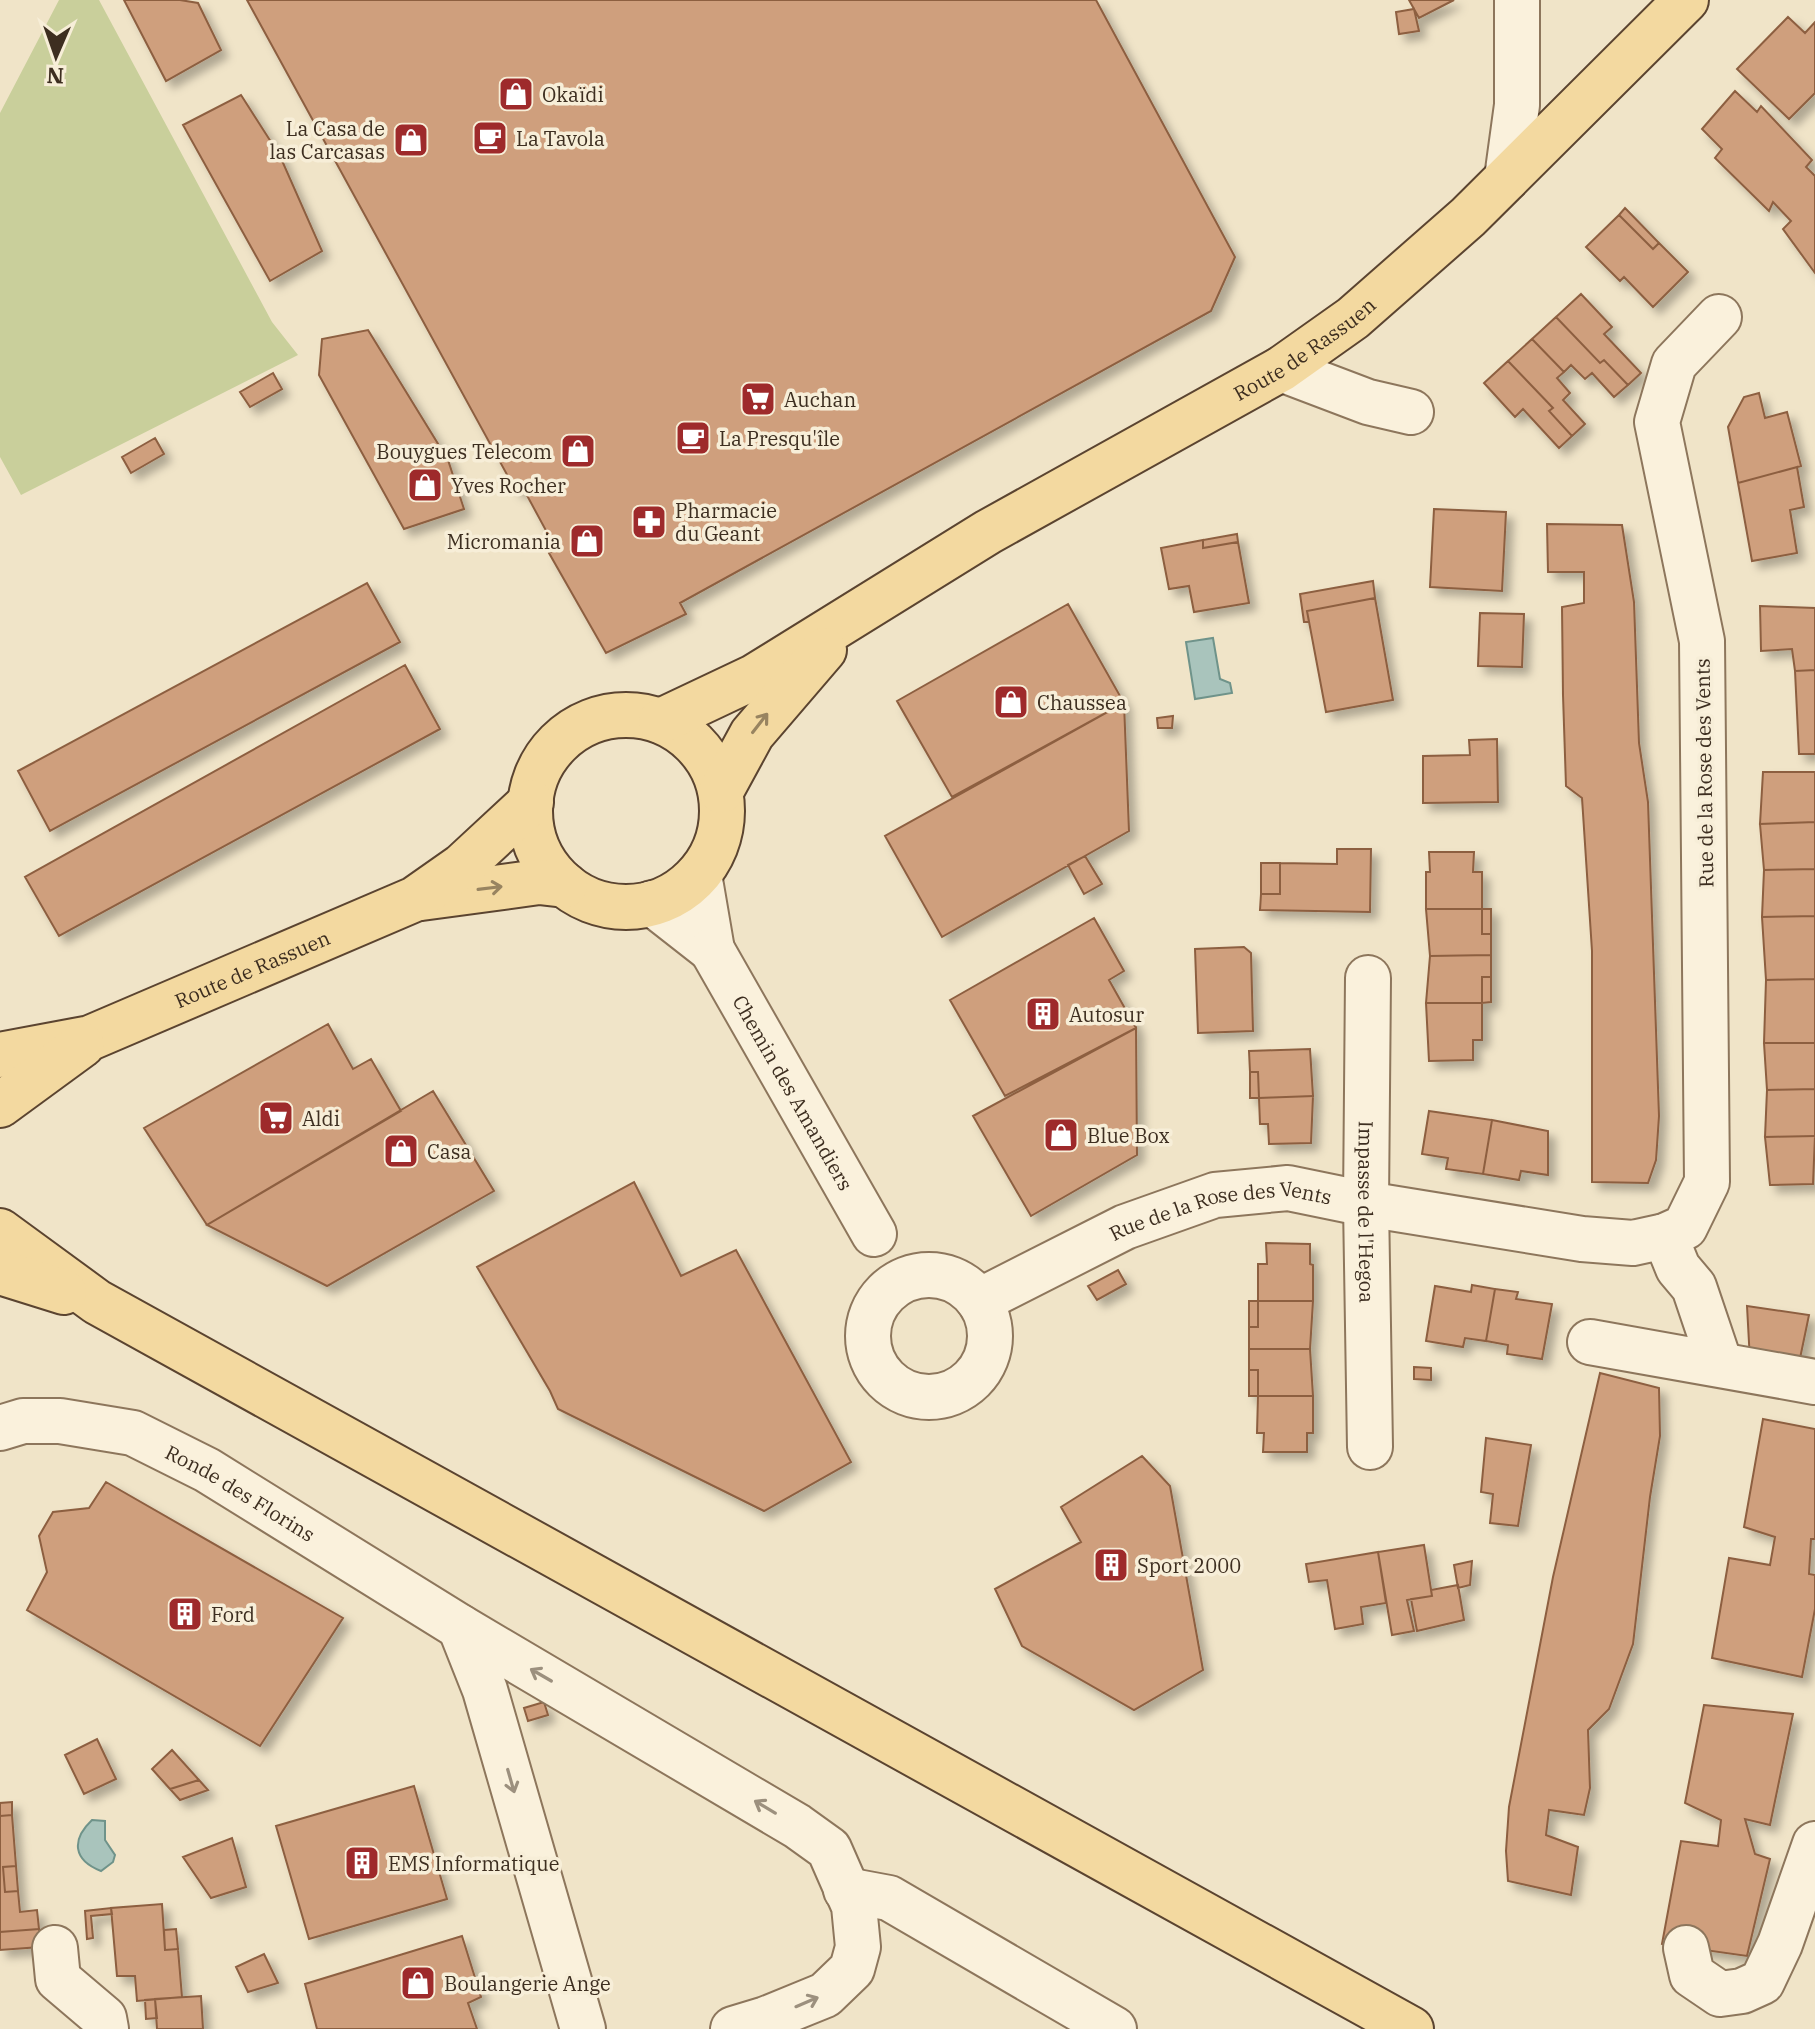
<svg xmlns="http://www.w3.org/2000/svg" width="1815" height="2029" font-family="'IBM Plex Serif',serif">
<defs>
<filter id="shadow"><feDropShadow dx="7" dy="7" stdDeviation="4" flood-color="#0004"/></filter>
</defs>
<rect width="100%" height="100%" fill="#f0e4c8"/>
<path fill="#c9cf9b" d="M 59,0 L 99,0 L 272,322 L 298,355 L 21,495 L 0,457 L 0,113 Z"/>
<path fill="#a9c4bc" stroke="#6f938a" stroke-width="2" d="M 1213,638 L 1220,679 L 1230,683 L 1232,693 L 1195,699 L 1186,642 Z
M 92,1820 L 105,1821 L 105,1840 L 115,1855 L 113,1862 L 101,1871 C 73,1860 71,1840 92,1820 Z"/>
<path fill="#cf9f7d" stroke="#8d5f41" stroke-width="2" filter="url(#shadow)" d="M 124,0 L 180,0 L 198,3 L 221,50 L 166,81 Z
M 247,0 L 1096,0 L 1235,257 L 1211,311 L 680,603 L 686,614 L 606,653 L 549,553 L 556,549 L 523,488 L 516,491 Z
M 1409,0 L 1454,0 L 1419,18 Z
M 1414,9 L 1419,31 L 1399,34 L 1396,12 Z
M 1788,17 L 1805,33 L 1815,22 L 1815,93 L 1789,119 L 1737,69 Z
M 1735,91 L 1757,112 L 1761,106 L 1812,160 L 1806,167 L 1815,176 L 1815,273 L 1783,229 L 1791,221 L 1773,202 L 1769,211 L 1715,158 L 1722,149 L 1702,129 Z
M 241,95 L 280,156 L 322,251 L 270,281 L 183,125 Z
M 1625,208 L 1659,243 L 1653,249 L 1619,215 Z
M 1619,215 L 1653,249 L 1659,243 L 1688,272 L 1653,307 L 1624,277 L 1620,281 L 1586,247 Z
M 1581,294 L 1612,327 L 1604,334 L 1641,373 L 1628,385 L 1604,360 L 1600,363 L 1556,317 Z
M 1556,317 L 1600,363 L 1604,360 L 1628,385 L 1614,397 L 1592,373 L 1585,379 L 1571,365 L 1564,372 L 1532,339 Z
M 368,330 L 448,460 L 464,509 L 404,529 L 319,375 L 322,339 Z
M 1532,339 L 1564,372 L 1557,378 L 1570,393 L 1563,400 L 1585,424 L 1572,436 L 1549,411 L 1553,408 L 1508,361 Z
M 1508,361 L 1553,408 L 1549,411 L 1572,436 L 1559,448 L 1523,409 L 1515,417 L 1484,383 Z
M 273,373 L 282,389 L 250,407 L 240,392 Z
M 1759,393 L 1765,418 L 1787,412 L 1801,466 L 1738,483 L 1728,427 L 1744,397 Z
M 155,438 L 164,454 L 131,473 L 122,457 Z
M 1797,467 L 1804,507 L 1790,510 L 1797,553 L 1752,561 L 1738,483 Z
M 1434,509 L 1506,512 L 1502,591 L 1430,587 Z
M 1547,524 L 1622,525 L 1634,602 L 1639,743 L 1648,802 L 1659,1116 L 1656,1160 L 1648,1183 L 1592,1182 L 1592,951 L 1582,798 L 1566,786 L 1563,695 L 1562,607 L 1584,603 L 1584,572 L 1548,572 Z
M 1237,534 L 1238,542 L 1203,548 L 1203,540 Z
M 1203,540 L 1203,548 L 1238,542 L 1249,603 L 1194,612 L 1189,586 L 1169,589 L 1161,548 Z
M 1373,581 L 1375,598 L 1307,611 L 1309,622 L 1304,622 L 1300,594 Z
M 367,583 L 400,642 L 50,831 L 18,771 Z
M 1375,598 L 1393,700 L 1326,712 L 1307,611 Z
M 1068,604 L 1124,703 L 952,797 L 897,701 Z
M 1760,606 L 1815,608 L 1815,670 L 1795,671 L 1792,649 L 1761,651 Z
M 1480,613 L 1524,614 L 1522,667 L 1478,666 Z
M 405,665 L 440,729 L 59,936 L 25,877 Z
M 1815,670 L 1815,754 L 1799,754 L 1795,671 Z
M 1124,703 L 1129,831 L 942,937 L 885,836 Z
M 1173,716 L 1172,728 L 1158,728 L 1157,718 Z
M 1497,739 L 1498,802 L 1423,803 L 1423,756 L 1470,755 L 1469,740 Z
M 1763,772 L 1815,772 L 1815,822 L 1760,824 Z
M 1815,822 L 1815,869 L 1764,870 L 1760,824 Z
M 1337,849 L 1371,849 L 1370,912 L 1260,910 L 1261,894 L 1280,894 L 1280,863 L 1337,864 Z
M 1429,852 L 1474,852 L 1473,872 L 1482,872 L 1482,909 L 1426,909 L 1426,872 L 1430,872 Z
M 1085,856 L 1102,884 L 1084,894 L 1068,865 Z
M 1261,863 L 1280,863 L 1280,894 L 1261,894 Z
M 1815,869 L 1815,916 L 1762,917 L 1764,870 Z
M 1426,909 L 1482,909 L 1482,934 L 1491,934 L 1491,955 L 1430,956 Z
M 1482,909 L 1491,909 L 1491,934 L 1482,934 Z
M 1815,916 L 1815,979 L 1766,980 L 1762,917 Z
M 1094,918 L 1124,971 L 1109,980 L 1136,1028 L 1005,1096 L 950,1000 Z
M 1244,947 L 1251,953 L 1253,1031 L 1198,1033 L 1195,949 Z
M 1491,955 L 1491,977 L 1482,977 L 1482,1003 L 1426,1003 L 1430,956 Z
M 1482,977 L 1491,977 L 1491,1002 L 1482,1003 Z
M 1815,979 L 1815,1043 L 1764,1043 L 1766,980 Z
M 1426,1003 L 1482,1003 L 1482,1040 L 1473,1040 L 1473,1060 L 1429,1061 Z
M 328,1024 L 353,1069 L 371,1059 L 401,1111 L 207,1225 L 144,1128 Z
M 1136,1028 L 1137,1155 L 1031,1216 L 973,1116 Z
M 1764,1043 L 1815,1043 L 1815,1089 L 1767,1090 Z
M 1310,1049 L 1313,1096 L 1259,1098 L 1258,1072 L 1250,1072 L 1249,1051 Z
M 1250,1072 L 1258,1072 L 1259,1098 L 1250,1098 Z
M 1815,1089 L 1815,1136 L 1765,1137 L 1767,1090 Z
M 433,1091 L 494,1191 L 327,1286 L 207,1225 Z
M 1313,1096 L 1311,1143 L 1269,1144 L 1268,1124 L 1260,1124 L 1259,1098 Z
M 1429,1111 L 1492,1120 L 1483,1174 L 1446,1169 L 1448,1158 L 1422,1154 Z
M 1492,1120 L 1548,1131 L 1548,1175 L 1521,1171 L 1519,1180 L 1483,1174 Z
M 1815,1136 L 1813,1184 L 1770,1185 L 1765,1137 Z
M 634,1182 L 681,1276 L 736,1250 L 851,1462 L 764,1511 L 558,1409 L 550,1391 L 477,1267 Z
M 1266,1243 L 1310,1244 L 1310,1264 L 1313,1265 L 1313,1301 L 1258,1301 L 1258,1264 L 1267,1264 Z
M 1118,1270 L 1126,1284 L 1097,1300 L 1088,1286 Z
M 1472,1285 L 1495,1289 L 1486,1341 L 1465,1338 L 1463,1347 L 1426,1341 L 1435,1286 L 1471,1292 Z
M 1495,1289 L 1518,1292 L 1516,1299 L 1552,1304 L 1542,1359 L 1507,1354 L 1508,1345 L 1486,1341 Z
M 1249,1301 L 1258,1301 L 1258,1327 L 1249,1327 Z
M 1258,1301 L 1313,1301 L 1310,1349 L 1249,1349 L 1249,1327 L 1258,1327 Z
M 1747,1306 L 1809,1315 L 1798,1368 L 1750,1361 Z
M 1249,1349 L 1310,1349 L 1313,1396 L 1258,1396 L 1258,1370 L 1249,1370 Z
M 1414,1367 L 1431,1368 L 1431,1380 L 1414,1379 Z
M 1249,1370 L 1258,1370 L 1258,1396 L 1249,1396 Z
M 1600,1373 L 1659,1388 L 1660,1436 L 1650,1497 L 1633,1644 L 1609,1709 L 1588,1730 L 1590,1788 L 1584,1815 L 1549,1810 L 1546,1835 L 1578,1847 L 1571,1895 L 1508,1881 L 1506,1851 L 1509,1807 L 1553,1577 Z
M 1258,1396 L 1313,1396 L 1313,1433 L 1307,1433 L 1307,1452 L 1263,1452 L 1264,1433 L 1257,1433 Z
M 1763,1419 L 1815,1429 L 1815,1539 L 1811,1539 L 1809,1574 L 1815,1575 L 1815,1609 L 1802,1677 L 1712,1658 L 1729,1558 L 1770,1565 L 1775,1537 L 1744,1527 Z
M 1486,1438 L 1531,1445 L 1518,1526 L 1490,1523 L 1493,1494 L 1481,1492 Z
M 1142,1456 L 1170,1486 L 1203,1670 L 1134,1710 L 1022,1646 L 995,1589 L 1081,1542 L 1061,1507 Z
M 106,1482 L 343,1618 L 260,1746 L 27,1610 L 47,1572 L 39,1536 L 53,1512 L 89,1508 Z
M 1424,1545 L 1432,1596 L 1407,1600 L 1414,1631 L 1392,1635 L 1378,1552 Z
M 1378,1552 L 1386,1603 L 1361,1607 L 1363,1624 L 1335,1629 L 1327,1580 L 1309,1582 L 1306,1564 Z
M 1472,1561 L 1470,1585 L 1458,1588 L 1454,1565 Z
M 1458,1585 L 1464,1620 L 1417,1631 L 1411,1599 L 1432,1596 L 1431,1590 Z
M 544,1702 L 548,1715 L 528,1721 L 524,1708 Z
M 1704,1705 L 1793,1714 L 1770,1825 L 1745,1819 L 1755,1854 L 1770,1859 L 1747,1956 L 1662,1944 L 1681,1841 L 1718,1846 L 1721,1820 L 1685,1803 Z
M 97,1739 L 116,1779 L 84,1794 L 65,1755 Z
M 172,1750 L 199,1780 L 170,1789 L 152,1769 Z
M 199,1780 L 208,1790 L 180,1800 L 170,1789 Z
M 414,1786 L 447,1899 L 309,1939 L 276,1826 Z
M 12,1802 L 12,1815 L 0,1816 L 0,1803 Z
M 12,1815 L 16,1866 L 3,1867 L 5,1892 L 18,1891 L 20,1912 L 37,1910 L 39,1929 L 0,1932 L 0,1816 Z
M 232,1838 L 246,1887 L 211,1898 L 183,1857 Z
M 16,1866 L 18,1891 L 5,1892 L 3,1867 Z
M 162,1904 L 165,1950 L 178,1949 L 182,1997 L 137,2001 L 135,1976 L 117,1976 L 111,1908 Z
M 111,1908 L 112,1914 L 91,1916 L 93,1938 L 87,1939 L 85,1911 Z
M 39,1929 L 40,1947 L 0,1950 L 0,1932 Z
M 176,1929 L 178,1949 L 165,1950 L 164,1930 Z
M 462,1936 L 481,1997 L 468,2003 L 477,2029 L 317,2029 L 305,1984 Z
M 264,1954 L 278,1983 L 248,1992 L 236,1967 Z
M 201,1996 L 203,2029 L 157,2029 L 155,1999 Z
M 155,1999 L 157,2018 L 146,2019 L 145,2000 Z"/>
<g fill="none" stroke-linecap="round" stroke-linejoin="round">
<defs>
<g id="minor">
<path d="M 1507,178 L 1517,105 L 1517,0"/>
<path d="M 1281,369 L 1368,402 L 1411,412"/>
<path d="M 652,903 L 712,950 L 699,874"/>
<path id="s1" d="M 712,950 L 874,1234"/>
<path id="s2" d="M 1368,978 L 1366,1204 L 1370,1447"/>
<path d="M 1665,1236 L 1678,1268 L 1694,1287 L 1720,1364"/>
<circle cx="929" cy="1336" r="61"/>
<path id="s3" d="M 979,1301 L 1125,1227 L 1215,1195 L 1288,1188 L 1366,1204 L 1582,1239 L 1633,1243 L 1665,1236 L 1685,1227 L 1707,1182 L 1702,641 L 1657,422 L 1674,364 L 1719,317"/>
<path d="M 1590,1342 L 1815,1382"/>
<path id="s4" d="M 0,1428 L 23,1421 L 60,1421 L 133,1433 L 207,1470 L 460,1627 L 797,1826 L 829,1849 L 854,1906 L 858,1947 L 852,1969 L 825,1995 L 766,2019 L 733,2029"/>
<path d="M 460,1627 L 485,1690 L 583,2029"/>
<path d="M 846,1890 L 889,1898 L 1114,2029"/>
<path d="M 55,1948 L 58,1979 L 104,2018 L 106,2029"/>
<path d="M 1686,1948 L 1692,1975 L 1720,1994 L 1742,1991 L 1762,1982 L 1780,1944 L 1815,1844"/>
</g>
<g id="major">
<circle cx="626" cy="811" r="96"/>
<path id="s5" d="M 661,721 L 754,677 L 988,532 L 1281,369 L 1353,318 L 1468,217 L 1686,0"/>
<path d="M 721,791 L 752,734 L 824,650"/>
<path d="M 421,898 L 539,882 L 565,885"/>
<path id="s6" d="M 0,1055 L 90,1038 L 415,899 L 462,866 L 531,802"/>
<path d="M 0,1105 L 82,1045"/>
<path d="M 0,1231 L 97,1302 L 1411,2029"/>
<path d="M 0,1272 L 64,1292"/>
</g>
</defs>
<use href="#minor" stroke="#8d765c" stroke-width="48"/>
<use href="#major" stroke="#5b4430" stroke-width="48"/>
<use href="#minor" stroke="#faf1dc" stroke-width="44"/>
<use href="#major" stroke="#f3d9a0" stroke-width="44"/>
</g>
<defs><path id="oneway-shaft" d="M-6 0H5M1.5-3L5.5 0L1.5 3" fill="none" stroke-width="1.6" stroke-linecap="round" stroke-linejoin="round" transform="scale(2)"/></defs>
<g stroke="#988460">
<use href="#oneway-shaft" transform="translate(760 723) rotate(-52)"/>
<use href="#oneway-shaft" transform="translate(490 888) rotate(-7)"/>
</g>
<g stroke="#9c907e">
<use href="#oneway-shaft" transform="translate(541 1675) rotate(-150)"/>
<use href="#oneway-shaft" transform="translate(511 1781) rotate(74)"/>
<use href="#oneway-shaft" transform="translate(765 1807) rotate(-149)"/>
<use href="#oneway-shaft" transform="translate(807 2002) rotate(-23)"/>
</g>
<defs>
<symbol id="shop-square" viewBox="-11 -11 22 22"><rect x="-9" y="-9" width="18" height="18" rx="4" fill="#9e2a2b" stroke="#f7eed8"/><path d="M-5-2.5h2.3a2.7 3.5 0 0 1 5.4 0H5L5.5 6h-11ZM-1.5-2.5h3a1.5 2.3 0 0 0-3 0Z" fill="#fff"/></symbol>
<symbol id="cafe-square" viewBox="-11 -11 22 22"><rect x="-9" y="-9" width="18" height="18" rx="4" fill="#9e2a2b" stroke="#f7eed8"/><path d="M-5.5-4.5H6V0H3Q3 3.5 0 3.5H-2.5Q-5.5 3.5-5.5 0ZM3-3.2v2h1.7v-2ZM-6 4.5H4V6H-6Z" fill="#fff"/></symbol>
<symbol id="supermarket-square" viewBox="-11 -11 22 22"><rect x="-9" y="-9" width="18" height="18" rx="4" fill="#9e2a2b" stroke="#f7eed8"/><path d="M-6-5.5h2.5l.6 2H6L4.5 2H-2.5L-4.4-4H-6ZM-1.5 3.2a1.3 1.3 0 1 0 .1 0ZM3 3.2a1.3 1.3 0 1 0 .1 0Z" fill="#fff"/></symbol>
<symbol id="pharmacy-square" viewBox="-11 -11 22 22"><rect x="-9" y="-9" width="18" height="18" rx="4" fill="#9e2a2b" stroke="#f7eed8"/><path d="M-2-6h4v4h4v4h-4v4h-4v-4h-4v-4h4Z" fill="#fff"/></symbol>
<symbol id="building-square" viewBox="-11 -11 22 22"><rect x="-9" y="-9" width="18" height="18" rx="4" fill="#9e2a2b" stroke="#f7eed8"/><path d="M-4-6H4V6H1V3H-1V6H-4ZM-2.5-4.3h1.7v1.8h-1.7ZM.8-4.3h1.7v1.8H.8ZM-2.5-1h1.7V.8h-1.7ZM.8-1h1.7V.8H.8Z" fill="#fff"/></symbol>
</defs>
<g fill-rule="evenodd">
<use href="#shop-square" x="496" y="74" width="40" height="40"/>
<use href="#cafe-square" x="470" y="118" width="40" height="40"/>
<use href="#shop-square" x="391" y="120" width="40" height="40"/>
<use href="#supermarket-square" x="738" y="379" width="40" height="40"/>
<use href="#cafe-square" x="673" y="418" width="40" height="40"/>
<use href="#shop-square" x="558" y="431" width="40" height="40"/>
<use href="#shop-square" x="405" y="465" width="40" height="40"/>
<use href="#pharmacy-square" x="629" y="502" width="40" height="40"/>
<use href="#shop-square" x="567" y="521" width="40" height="40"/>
<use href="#shop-square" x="991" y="682" width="40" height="40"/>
<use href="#building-square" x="1023" y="994" width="40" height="40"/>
<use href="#supermarket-square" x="256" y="1098" width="40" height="40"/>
<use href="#shop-square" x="1041" y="1115" width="40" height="40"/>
<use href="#shop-square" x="381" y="1131" width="40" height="40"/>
<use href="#building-square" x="1091" y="1545" width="40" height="40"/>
<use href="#building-square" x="165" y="1594" width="40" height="40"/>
<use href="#building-square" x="342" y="1843" width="40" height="40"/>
<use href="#shop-square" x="398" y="1963" width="40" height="40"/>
</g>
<g text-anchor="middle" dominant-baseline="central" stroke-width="7" stroke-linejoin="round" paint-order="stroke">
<g font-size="20" fill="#3d2e20" stroke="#f7eed8" text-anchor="start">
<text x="542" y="94">Okaïdi</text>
<text x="385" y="128" text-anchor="end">La Casa de<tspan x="385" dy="23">las Carcasas</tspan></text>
<text x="516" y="138">La Tavola</text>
<text x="784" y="399">Auchan</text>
<text x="719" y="438">La Presqu'île</text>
<text x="552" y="451" text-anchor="end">Bouygues Telecom</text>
<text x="451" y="485">Yves Rocher</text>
<text x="675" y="510">Pharmacie<tspan x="675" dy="23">du Geant</tspan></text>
<text x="561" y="541" text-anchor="end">Micromania</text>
<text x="1037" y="702">Chaussea</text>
<text x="1069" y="1014">Autosur</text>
<text x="302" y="1118">Aldi</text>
<text x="1087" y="1135">Blue Box</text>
<text x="427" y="1151">Casa</text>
<text x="1137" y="1565">Sport 2000</text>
<text x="211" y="1614">Ford</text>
<text x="388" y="1863">EMS Informatique</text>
<text x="444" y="1983">Boulangerie Ange</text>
</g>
<g font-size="20" fill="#3d2e20" stroke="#f7eed8">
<text stroke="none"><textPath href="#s5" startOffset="744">Route de Rassuen</textPath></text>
<text transform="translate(1704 773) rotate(-91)">Rue de la Rose des Vents</text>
<text stroke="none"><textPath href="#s6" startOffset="268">Route de Rassuen</textPath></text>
<text stroke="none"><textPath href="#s1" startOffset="164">Chemin des Amandiers</textPath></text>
<text stroke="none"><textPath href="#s2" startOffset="234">Impasse de l'Hegoa</textPath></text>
<text stroke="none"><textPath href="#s3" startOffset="262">Rue de la Rose des Vents</textPath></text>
<text stroke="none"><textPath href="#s4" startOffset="258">Ronde des Florins</textPath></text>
</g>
</g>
<g transform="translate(56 56) rotate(182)" stroke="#f7eed8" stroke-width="6" paint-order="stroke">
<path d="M0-6L14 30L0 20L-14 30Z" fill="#3d2e20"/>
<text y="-12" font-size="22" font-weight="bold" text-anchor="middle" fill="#3d2e20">N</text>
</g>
</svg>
